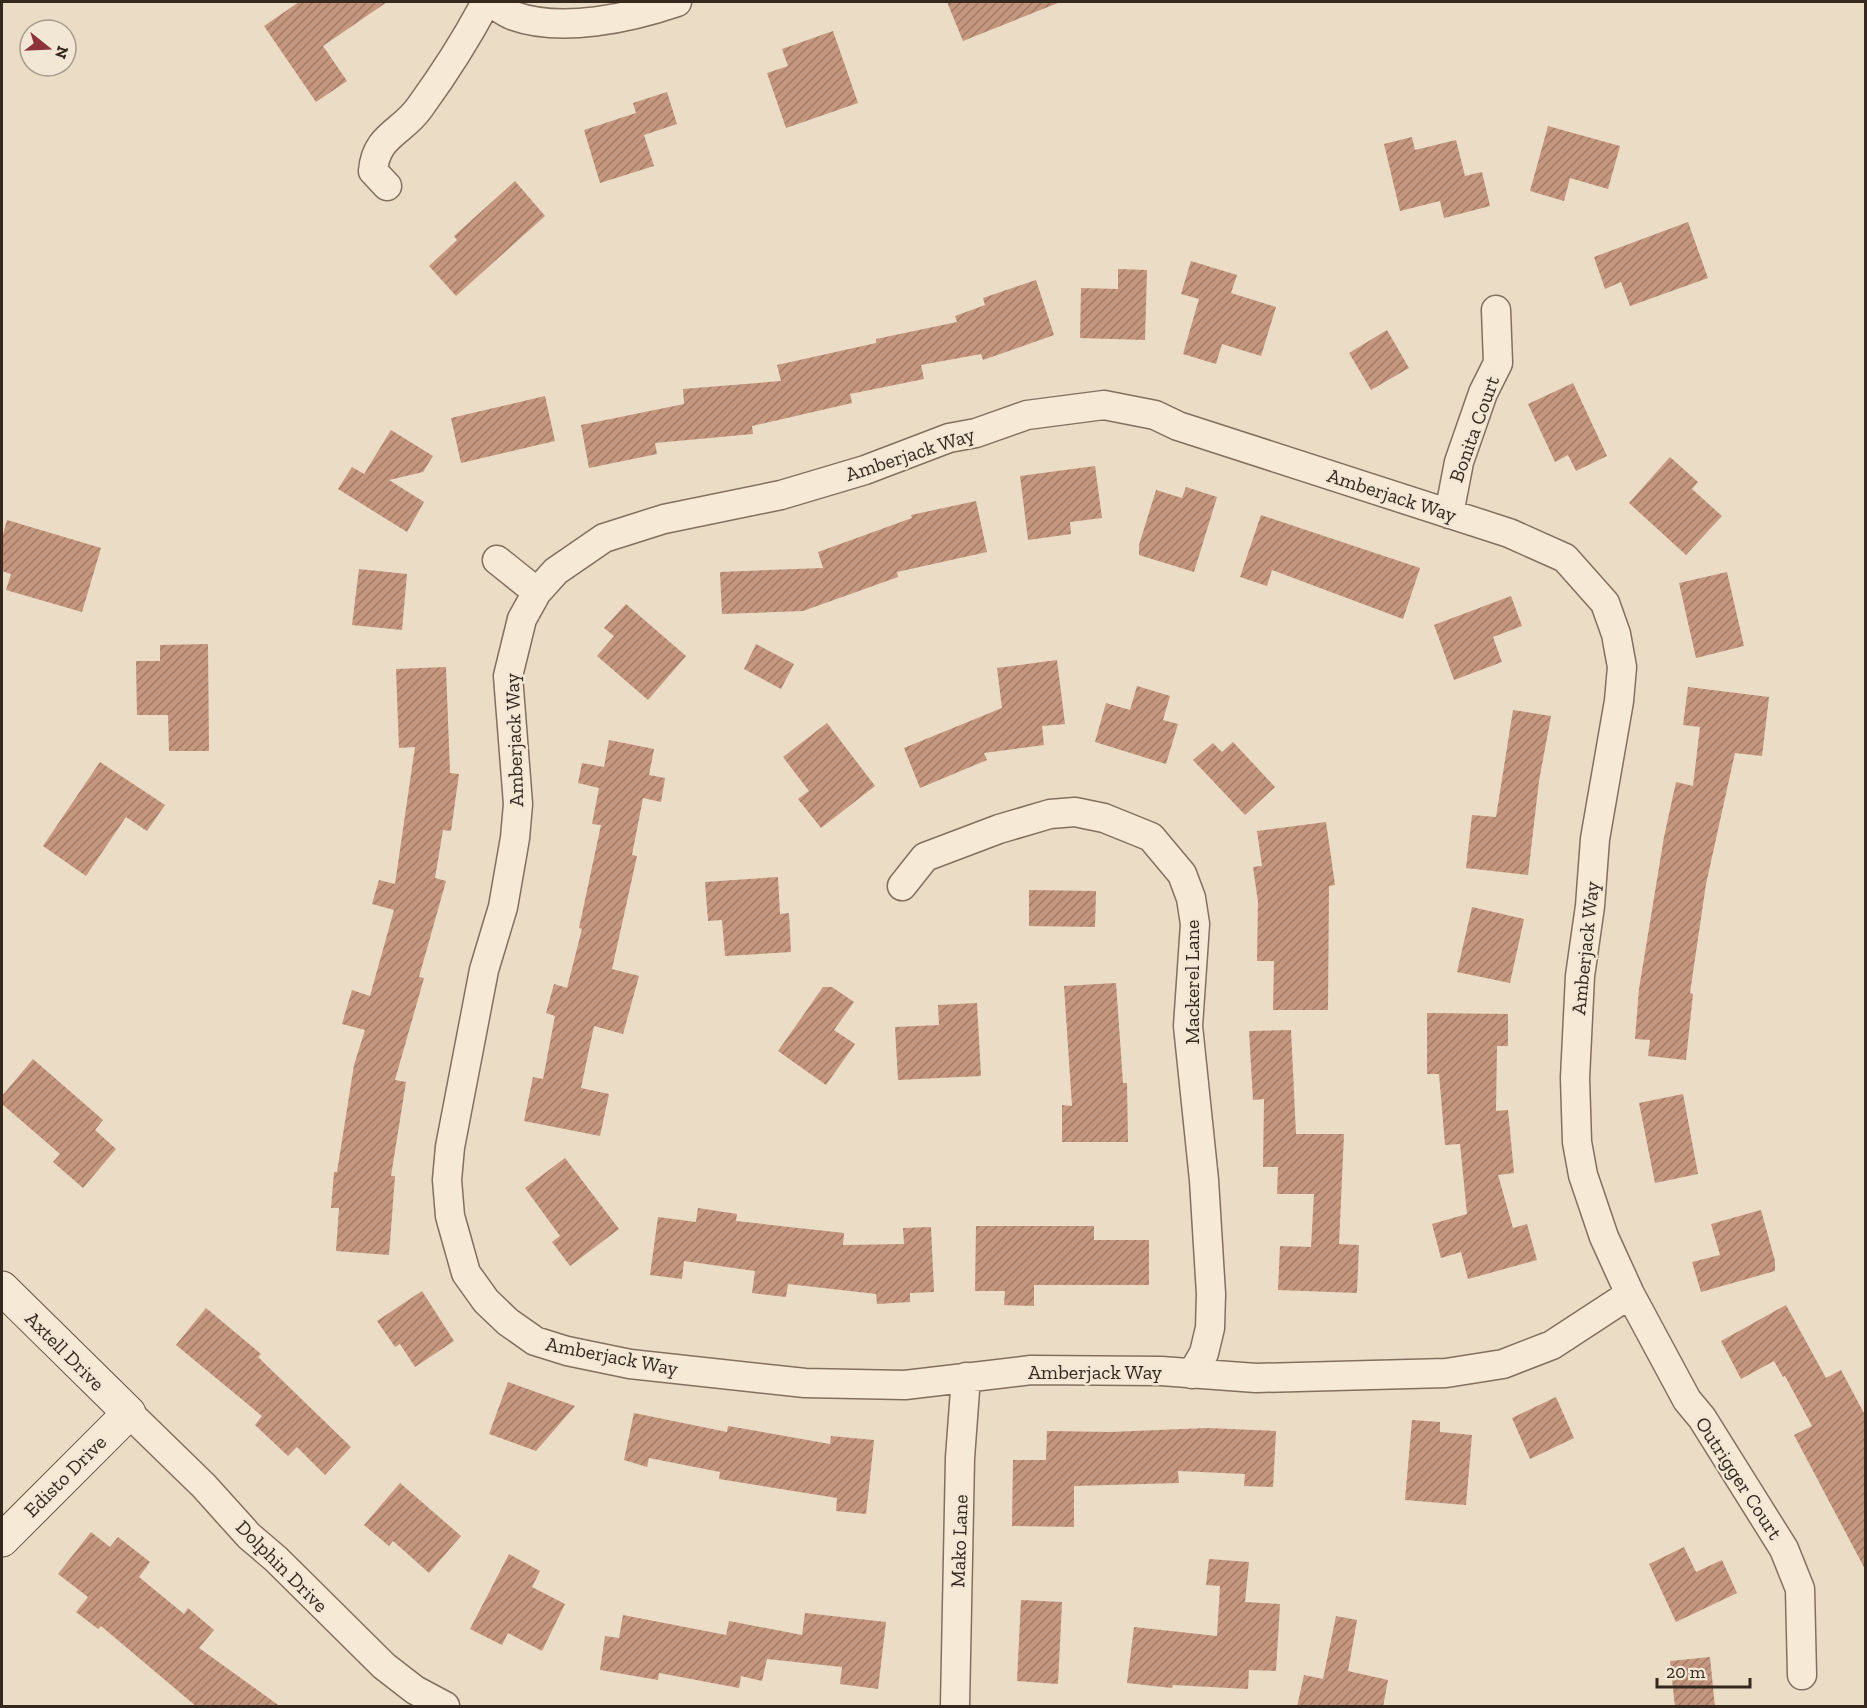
<svg xmlns="http://www.w3.org/2000/svg" width="1867" height="1708" font-family="'Zilla Slab',serif">
<defs>
<pattern id="building-hatch" width="6" height="6" patternUnits="userSpaceOnUse" patternTransform="scale(1.5)"><rect width="6" height="6" fill="#c5977e"/><path d="M-1 1l2-2M0 6l6-6M5 7l2-2" fill="none" stroke="#a17b67"/></pattern>
</defs>
<rect width="100%" height="100%" fill="#eadcc5"/>
<path fill="url(#building-hatch)" d="M 299,2 L 387,2 L 323,46 L 347,81 L 316,102 L 264,26 Z
M 947,2 L 1058,2 L 1058,3 L 963,41 Z
M 833,31 L 858,103 L 786,128 L 767,73 L 788,66 L 782,49 Z
M 667,92 L 677,124 L 644,135 L 654,166 L 600,183 L 584,130 L 636,113 L 633,103 Z
M 1548,126 L 1620,146 L 1608,189 L 1570,178 L 1564,201 L 1530,191 Z
M 1412,137 L 1415,150 L 1456,140 L 1465,176 L 1482,172 L 1490,206 L 1444,218 L 1440,201 L 1400,211 L 1384,144 Z
M 515,181 L 545,216 L 456,296 L 429,266 L 457,240 L 454,236 Z
M 1688,222 L 1708,278 L 1630,306 L 1621,282 L 1605,289 L 1594,257 Z
M 1191,261 L 1237,275 L 1231,293 L 1276,307 L 1261,356 L 1222,344 L 1216,364 L 1183,354 L 1199,299 L 1181,294 Z
M 1118,269 L 1147,270 L 1145,340 L 1080,338 L 1081,288 L 1118,289 Z
M 1036,280 L 1054,335 L 983,360 L 981,354 L 921,365 L 924,379 L 850,394 L 852,403 L 752,426 L 753,434 L 655,443 L 657,454 L 589,468 L 581,425 L 684,404 L 683,389 L 781,381 L 777,365 L 876,343 L 876,339 L 957,322 L 955,316 L 985,305 L 983,298 Z
M 1387,330 L 1409,368 L 1371,390 L 1349,353 Z
M 1573,383 L 1607,456 L 1576,471 L 1568,455 L 1555,462 L 1528,404 Z
M 545,396 L 555,441 L 461,463 L 451,418 Z
M 391,430 L 433,456 L 423,472 L 389,480 L 424,502 L 407,532 L 338,489 L 352,467 L 364,474 Z
M 1670,457 L 1698,482 L 1692,489 L 1722,516 L 1686,555 L 1629,503 Z
M 1095,466 L 1102,518 L 1070,522 L 1071,534 L 1028,540 L 1020,476 Z
M 1186,487 L 1217,497 L 1194,572 L 1139,555 L 1139,545 L 1156,490 L 1182,498 Z
M 976,501 L 987,552 L 897,572 L 898,577 L 803,611 L 722,614 L 720,572 L 823,568 L 818,552 L 912,518 L 911,515 Z
M 1261,515 L 1420,568 L 1403,619 L 1272,570 L 1267,586 L 1240,577 Z
M 7,520 L 101,548 L 82,612 L 6,590 L 11,574 L 2,571 L 2,538 Z
M 359,569 L 407,574 L 402,630 L 352,625 Z
M 1727,572 L 1744,646 L 1696,658 L 1679,583 Z
M 1511,596 L 1522,626 L 1493,637 L 1502,662 L 1454,680 L 1434,625 Z
M 626,604 L 686,656 L 648,700 L 597,656 L 614,636 L 604,628 Z
M 208,644 L 209,751 L 169,751 L 168,715 L 137,715 L 136,661 L 160,661 L 160,645 Z
M 756,644 L 794,664 L 781,689 L 744,669 Z
M 1057,660 L 1065,724 L 1042,726 L 1044,745 L 984,753 L 987,760 L 920,788 L 904,748 L 1002,708 L 997,668 Z
M 446,667 L 450,773 L 459,774 L 451,831 L 443,830 L 435,878 L 446,881 L 419,977 L 424,978 L 395,1080 L 406,1082 L 391,1176 L 395,1176 L 389,1255 L 336,1251 L 339,1208 L 331,1208 L 334,1172 L 337,1172 L 354,1065 L 365,1030 L 342,1024 L 352,990 L 370,996 L 394,910 L 372,904 L 379,880 L 395,884 L 415,747 L 399,748 L 396,669 Z
M 1137,686 L 1170,696 L 1163,720 L 1178,724 L 1166,764 L 1095,742 L 1106,703 L 1130,710 Z
M 1688,687 L 1769,697 L 1762,756 L 1735,753 L 1706,884 L 1690,993 L 1693,994 L 1686,1060 L 1648,1056 L 1650,1040 L 1635,1039 L 1639,989 L 1664,837 L 1676,782 L 1693,786 L 1700,727 L 1683,725 Z
M 1513,710 L 1551,716 L 1539,781 L 1528,875 L 1466,868 L 1472,815 L 1496,817 Z
M 827,723 L 875,786 L 821,828 L 798,799 L 809,791 L 783,757 Z
M 609,740 L 654,749 L 649,775 L 665,778 L 661,802 L 643,798 L 632,855 L 637,856 L 612,969 L 639,976 L 623,1034 L 594,1026 L 581,1088 L 609,1094 L 600,1136 L 524,1121 L 533,1077 L 543,1079 L 555,1016 L 546,1013 L 554,984 L 567,988 L 582,929 L 579,928 L 601,825 L 592,824 L 599,788 L 578,783 L 582,763 L 604,767 Z
M 1233,742 L 1275,787 L 1245,815 L 1193,760 L 1213,743 L 1222,752 Z
M 100,762 L 165,805 L 147,831 L 126,817 L 86,876 L 43,846 Z
M 1326,822 L 1335,885 L 1329,886 L 1328,1010 L 1273,1010 L 1274,961 L 1257,961 L 1258,902 L 1253,867 L 1262,866 L 1257,831 Z
M 778,877 L 780,914 L 789,913 L 791,952 L 725,956 L 722,920 L 708,921 L 705,882 Z
M 1029,890 L 1096,891 L 1095,927 L 1029,926 Z
M 1472,907 L 1524,919 L 1510,983 L 1457,972 Z
M 1116,983 L 1123,1083 L 1127,1083 L 1128,1142 L 1062,1142 L 1062,1105 L 1072,1106 L 1064,986 Z
M 823,987 L 832,987 L 854,1002 L 834,1030 L 855,1044 L 826,1085 L 778,1051 Z
M 977,1003 L 981,1076 L 898,1080 L 895,1027 L 939,1025 L 938,1005 Z
M 1427,1013 L 1508,1014 L 1508,1046 L 1497,1046 L 1496,1111 L 1508,1110 L 1514,1173 L 1498,1175 L 1513,1228 L 1527,1224 L 1537,1260 L 1468,1279 L 1461,1252 L 1441,1258 L 1432,1224 L 1467,1214 L 1460,1144 L 1445,1145 L 1439,1074 L 1427,1074 Z
M 1291,1030 L 1296,1134 L 1344,1134 L 1339,1244 L 1359,1245 L 1357,1293 L 1278,1290 L 1280,1246 L 1311,1247 L 1314,1194 L 1277,1194 L 1278,1167 L 1263,1167 L 1264,1099 L 1253,1100 L 1249,1031 Z
M 33,1059 L 103,1120 L 95,1130 L 116,1149 L 83,1188 L 53,1162 L 60,1154 L 2,1104 L 2,1096 Z
M 1683,1094 L 1698,1174 L 1655,1183 L 1639,1103 Z
M 565,1158 L 619,1229 L 570,1266 L 552,1242 L 560,1236 L 525,1188 Z
M 698,1208 L 737,1214 L 736,1221 L 844,1233 L 843,1245 L 904,1244 L 903,1228 L 931,1227 L 934,1292 L 910,1293 L 910,1302 L 877,1304 L 876,1294 L 788,1284 L 786,1297 L 752,1293 L 755,1271 L 684,1261 L 682,1279 L 650,1275 L 658,1217 L 696,1222 Z
M 1761,1210 L 1775,1261 L 1775,1271 L 1701,1292 L 1692,1262 L 1720,1255 L 1711,1224 Z
M 976,1226 L 1094,1226 L 1094,1240 L 1149,1240 L 1149,1285 L 1034,1285 L 1034,1306 L 1004,1305 L 1005,1291 L 975,1291 Z
M 422,1291 L 454,1341 L 415,1367 L 400,1344 L 395,1347 L 377,1321 Z
M 1786,1305 L 1826,1378 L 1841,1370 L 1866,1417 L 1866,1571 L 1794,1435 L 1812,1426 L 1785,1376 L 1783,1377 L 1774,1361 L 1741,1379 L 1721,1341 Z
M 206,1308 L 261,1354 L 258,1357 L 351,1447 L 325,1475 L 297,1447 L 288,1456 L 255,1425 L 262,1416 L 176,1345 Z
M 508,1382 L 575,1406 L 536,1451 L 489,1434 Z
M 1556,1397 L 1574,1438 L 1530,1459 L 1512,1418 Z
M 634,1413 L 727,1432 L 728,1426 L 830,1444 L 831,1436 L 874,1440 L 866,1514 L 836,1511 L 837,1498 L 719,1479 L 720,1472 L 649,1458 L 647,1467 L 624,1460 Z
M 1412,1420 L 1440,1422 L 1440,1432 L 1472,1435 L 1466,1505 L 1405,1500 Z
M 1207,1428 L 1276,1431 L 1273,1487 L 1244,1486 L 1245,1474 L 1178,1471 L 1179,1483 L 1074,1486 L 1074,1527 L 1012,1526 L 1013,1460 L 1046,1460 L 1047,1431 L 1110,1432 Z
M 400,1483 L 461,1536 L 429,1573 L 393,1541 L 389,1546 L 364,1525 Z
M 91,1532 L 110,1547 L 118,1537 L 150,1562 L 139,1577 L 184,1614 L 188,1608 L 214,1630 L 199,1648 L 281,1707 L 197,1707 L 101,1626 L 98,1629 L 76,1612 L 88,1597 L 58,1574 Z
M 1684,1547 L 1696,1572 L 1722,1560 L 1737,1593 L 1676,1622 L 1649,1564 Z
M 509,1554 L 540,1571 L 532,1587 L 565,1604 L 542,1651 L 508,1633 L 502,1645 L 470,1629 Z
M 1209,1559 L 1249,1562 L 1245,1602 L 1280,1604 L 1276,1671 L 1249,1670 L 1248,1689 L 1173,1685 L 1172,1688 L 1127,1683 L 1134,1627 L 1217,1636 L 1220,1586 L 1206,1585 Z
M 1021,1600 L 1062,1602 L 1058,1684 L 1017,1681 Z
M 805,1613 L 886,1622 L 878,1689 L 840,1684 L 842,1667 L 767,1659 L 762,1681 L 741,1676 L 739,1688 L 659,1673 L 658,1680 L 600,1670 L 605,1636 L 619,1638 L 623,1615 L 726,1635 L 729,1621 L 802,1635 Z
M 1336,1616 L 1357,1620 L 1348,1671 L 1388,1680 L 1383,1707 L 1297,1707 L 1304,1675 L 1323,1679 Z
M 1710,1657 L 1715,1707 L 1675,1707 L 1670,1661 Z"/>
<g fill="none" stroke-linecap="round" stroke-linejoin="round">
<defs>
<path id="street" d="M 490,2 C 497,6 505,13 514,16 C 562,33 630,18 677,2
M 387,186 L 373,171 C 376,135 402,133 420,107 C 444,74 467,38 486,2
M 1449,514 L 1459,462 L 1483,393 L 1498,363 L 1496,310
M 497,560 L 537,592
M 902,886 L 925,857 L 999,829 L 1050,814 L 1075,812 L 1104,818 L 1151,837 L 1182,874 L 1191,898 L 1195,924 L 1188,1026 L 1204,1180 L 1211,1294 L 1210,1328 L 1204,1353 L 1192,1374
M 1630,1294 L 1552,1345 L 1503,1364 L 1446,1373 L 1256,1378 L 1161,1371 L 1031,1370 L 905,1385 L 805,1383 L 630,1364 L 567,1351 L 535,1341 L 508,1322 L 486,1301 L 466,1273 L 450,1216 L 447,1180 L 450,1147 L 484,970 L 503,907 L 515,838 L 518,804 L 508,676 L 522,619 L 537,592 L 556,571 L 604,538 L 664,519 L 781,495 L 865,470 L 949,438 L 976,433 L 1027,415 L 1104,405 L 1155,415 L 1178,426 L 1509,533 L 1565,558 L 1605,603 L 1616,634 L 1622,667 L 1619,701 L 1595,839 L 1590,906 L 1580,976 L 1575,1078 L 1577,1142 L 1583,1175 L 1604,1237 L 1630,1294 L 1687,1400 L 1702,1418 L 1784,1549 L 1800,1589 L 1802,1675
M 129,1413 L 204,1486 L 249,1536 L 276,1559 L 384,1666 L 415,1690 L 445,1706
M 955,1706 L 960,1458 L 966,1377"/>
<path id="secondary" d="M 2,1288 L 129,1413 L 2,1540"/>
</defs>
<use href="#street" stroke="#836f5d" stroke-width="31"/>
<use href="#secondary" stroke="#655040" stroke-width="35"/>
<use href="#street" stroke="#f6ead7" stroke-width="28"/>
<use href="#secondary" stroke="#f6ead7" stroke-width="33"/>
</g>
<g text-anchor="middle" dominant-baseline="central" stroke-width="5" stroke-linejoin="round" paint-order="stroke">
<g font-size="20" fill="#35281f" stroke="#f2e7d4">
<text transform="translate(1474 429) rotate(-70)">Bonita Court</text>
<text transform="translate(910 454) rotate(-18)">Amberjack Way</text>
<text transform="translate(1392 495) rotate(18)">Amberjack Way</text>
<text transform="translate(514 740) rotate(-92)">Amberjack Way</text>
<text transform="translate(1585 948) rotate(-84)">Amberjack Way</text>
<text transform="translate(1192 982) rotate(-90)">Mackerel Lane</text>
<text transform="translate(65 1351) rotate(45)">Axtell Drive</text>
<text transform="translate(612 1356) rotate(11)">Amberjack Way</text>
<text x="1095" y="1372">Amberjack Way</text>
<text transform="translate(65 1476) rotate(-45)">Edisto Drive</text>
<text transform="translate(1739 1478) rotate(57)">Outrigger Court</text>
<text transform="translate(959 1541) rotate(-88)">Mako Lane</text>
<text transform="translate(282 1566) rotate(45)">Dolphin Drive</text>
</g>
</g>
<rect width="1867" height="1708" fill="none" stroke="#35281f" stroke-width="6"/>
<g transform="translate(48 48) rotate(108)"><circle r="28" fill="#f2e7d4" stroke="#a69b8c" stroke-width="1.5"/>
<path d="M0-4.5L10 22L0 15L-10 22Z" fill="#8d3238"/>
<text y="-9" font-size="16" font-weight="bold" text-anchor="middle" fill="#35281f">N</text>
</g>
<path d="M1657 1678v9h93v-9" fill="none" stroke="#35281f" stroke-width="3"/>
<text x="1666" y="1678" font-size="18" fill="#35281f" stroke="#f2e7d4" stroke-width="4.5" paint-order="stroke">20 m</text>
</svg>
